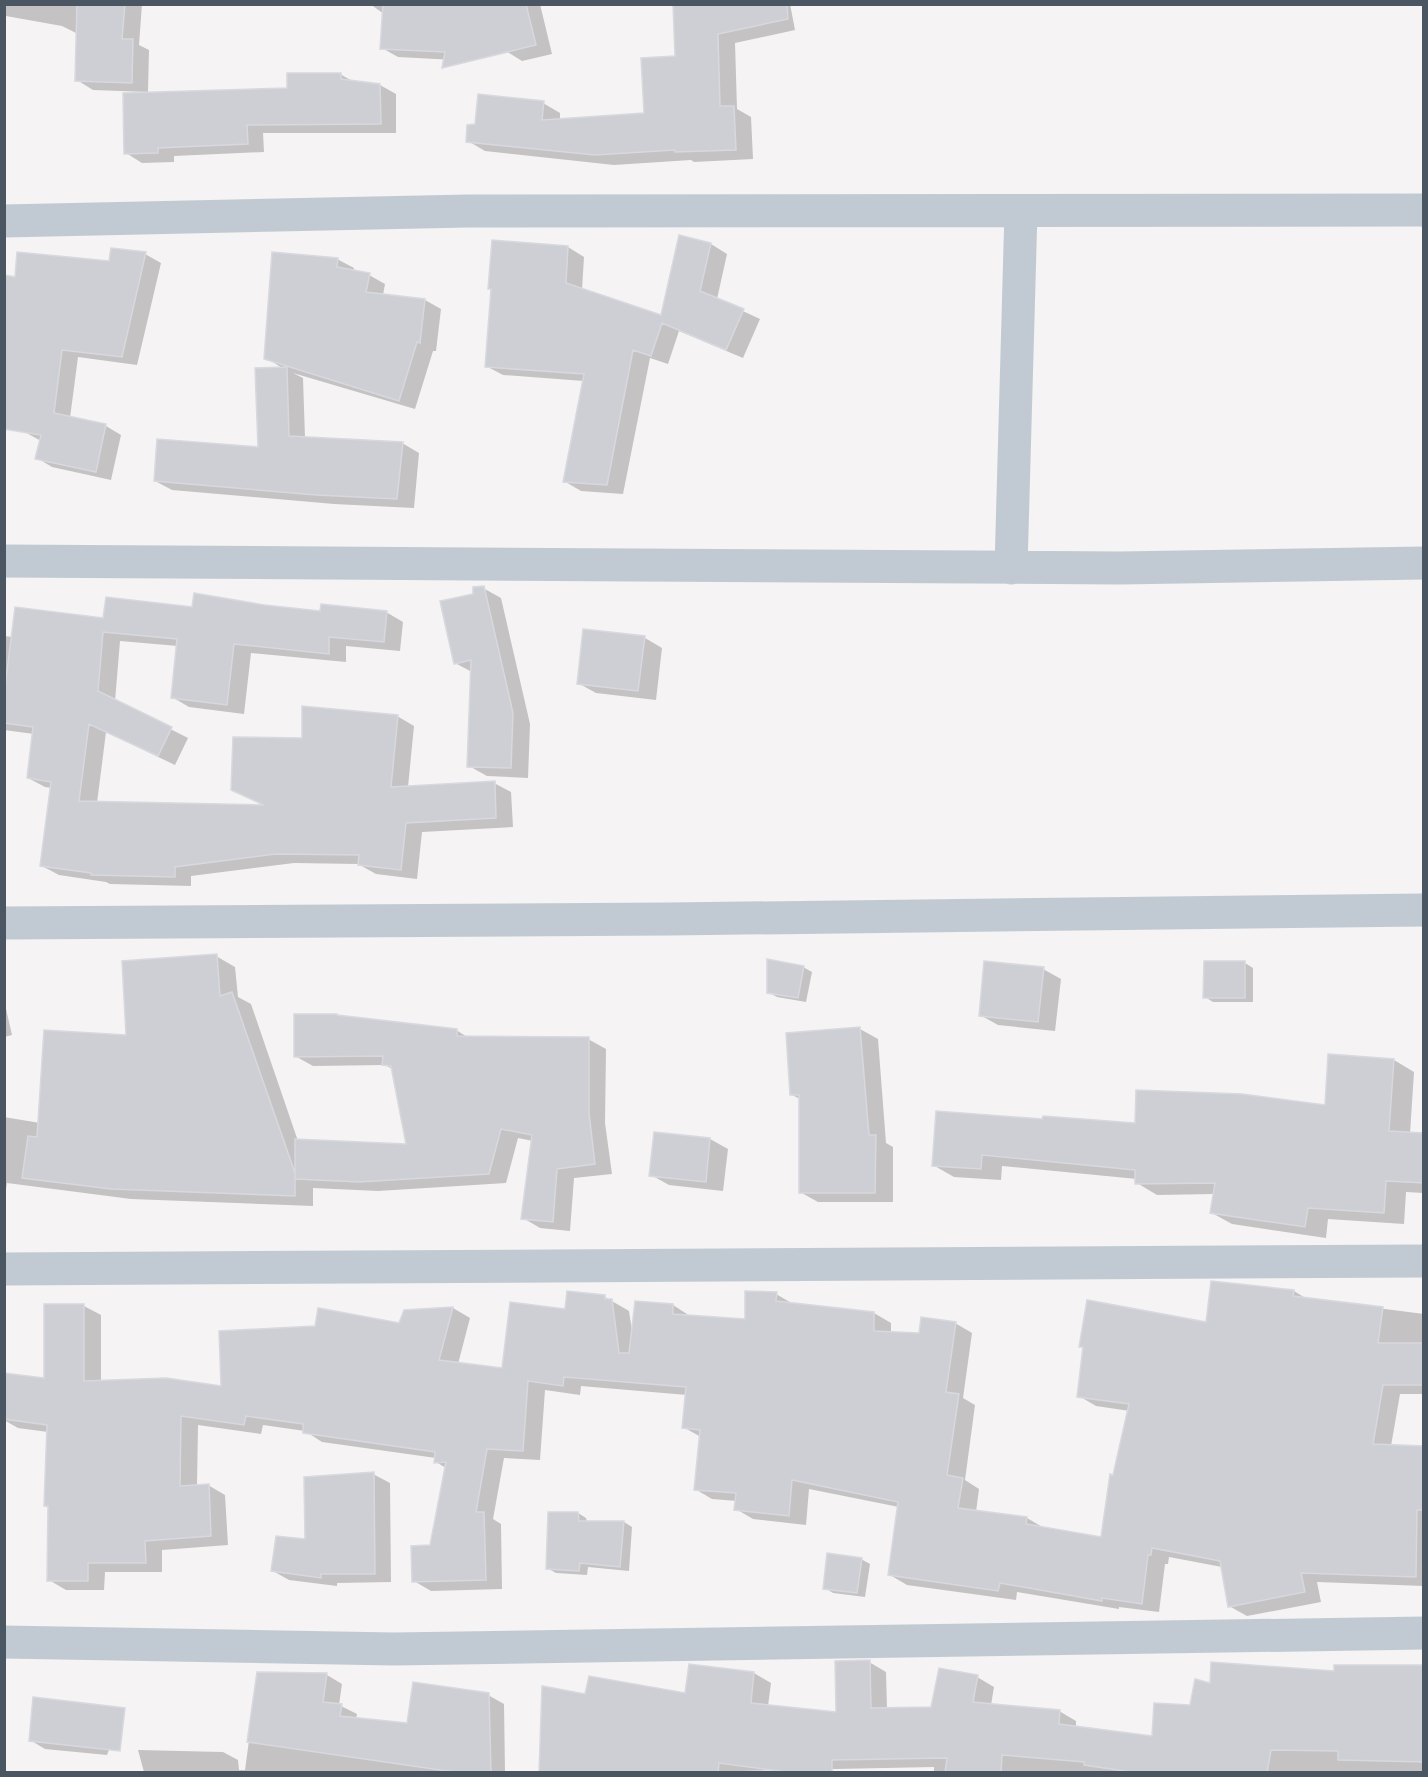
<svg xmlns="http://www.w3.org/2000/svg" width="1428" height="1777" font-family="Cabin,sans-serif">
<rect width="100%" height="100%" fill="#f5f3f3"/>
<path fill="#0003" d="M 4,4 L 142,4 L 139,45 L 149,50 L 148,92 L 93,90 L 77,80 L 78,34 L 62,26 L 6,16 Z
M 370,4 L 446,4 L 455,60 L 398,57 L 382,48 L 384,14 Z
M 494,4 L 540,4 L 552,54 L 522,61 L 506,51 Z
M 674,4 L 790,4 L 795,30 L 735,43 L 737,109 L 751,117 L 753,159 L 694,162 L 691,160 L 614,165 L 485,151 L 468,141 L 476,125 L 543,103 L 560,113 L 560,120 L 646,115 L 676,57 Z
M 340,74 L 354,82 L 380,85 L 396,94 L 396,133 L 263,133 L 264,152 L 174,156 L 174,162 L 142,163 L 126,153 L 288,89 Z
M 681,237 L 711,244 L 727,254 L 717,299 L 760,319 L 743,358 L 679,331 L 668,364 L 650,358 L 623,494 L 581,491 L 564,481 L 584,381 L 503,375 L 486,366 L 568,247 L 584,257 L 582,290 L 662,317 Z
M 145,254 L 161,263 L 137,365 L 78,357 L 70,418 L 106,426 L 121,435 L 111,480 L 52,467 L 37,458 L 41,441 L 23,431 L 16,279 L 110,262 Z
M 337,259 L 354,268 L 353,272 L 369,275 L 385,284 L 383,295 L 425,300 L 441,309 L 436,351 L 433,351 L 415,409 L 293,373 L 303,378 L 305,438 L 402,443 L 419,453 L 414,508 L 334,504 L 172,490 L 155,481 L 259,449 L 284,369 L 266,358 Z
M 483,588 L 501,598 L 530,724 L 528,778 L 487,776 L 469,766 L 472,672 L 455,663 L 474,595 Z
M 264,607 L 321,613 L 386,612 L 403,622 L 400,651 L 346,646 L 346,662 L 251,653 L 244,714 L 189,707 L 172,697 L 178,646 L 120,641 L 115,701 L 188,738 L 175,765 L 106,732 L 97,803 L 266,807 L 233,790 L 304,740 L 397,716 L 414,726 L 408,787 L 494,783 L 511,792 L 513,827 L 422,832 L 417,879 L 376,874 L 358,864 L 294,863 L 191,876 L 191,886 L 110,884 L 106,882 L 59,875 L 42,866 L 52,788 L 45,787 L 28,778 L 34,734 L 4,730 L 4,636 L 13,637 L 104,620 L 193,609 Z
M 645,638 L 662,648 L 656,700 L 596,693 L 578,683 Z
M 216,956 L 235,967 L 238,997 L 251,1004 L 298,1141 L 408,1146 L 394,1070 L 385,1065 L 313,1066 L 295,1056 L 456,1030 L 469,1038 L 588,1039 L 606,1049 L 605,1123 L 612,1174 L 574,1178 L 570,1231 L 540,1228 L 523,1218 L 533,1141 L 518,1138 L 506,1183 L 378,1191 L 313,1188 L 313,1206 L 131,1199 L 7,1183 L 4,1200 L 4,1117 L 40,1123 L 128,1036 Z
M 1245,963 L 1253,968 L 1253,1002 L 1213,1002 L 1205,997 Z
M 803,967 L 812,972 L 806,1002 L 777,997 L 768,992 Z
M 1043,969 L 1061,979 L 1055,1031 L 998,1025 L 980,1015 Z
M 4,1000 L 12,1035 L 4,1037 Z
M 860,1029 L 878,1039 L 886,1143 L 893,1147 L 893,1202 L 818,1202 L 800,1192 L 800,1099 L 792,1095 Z
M 1394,1060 L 1414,1072 L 1410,1134 L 1424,1134 L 1424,1193 L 1406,1192 L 1404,1224 L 1328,1219 L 1326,1238 L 1232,1224 L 1212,1213 L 1214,1194 L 1157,1195 L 1137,1183 L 1137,1179 L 1002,1166 L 1001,1180 L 954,1177 L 933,1165 L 1044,1120 L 1137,1125 L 1326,1106 Z
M 710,1139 L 728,1149 L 723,1191 L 669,1185 L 651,1175 Z
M 1294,1291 L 1307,1299 L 1424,1314 L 1424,1394 L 1400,1394 L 1391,1446 L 1424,1448 L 1424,1586 L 1317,1582 L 1321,1602 L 1247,1616 L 1229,1606 L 1222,1567 L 1169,1557 L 1168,1564 L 1165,1564 L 1159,1612 L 1119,1607 L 1119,1609 L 1017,1592 L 1016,1600 L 907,1585 L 890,1575 L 899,1507 L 809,1489 L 806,1525 L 753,1519 L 736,1509 L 737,1501 L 712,1499 L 695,1489 L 701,1437 L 683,1427 L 687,1395 L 581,1386 L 580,1395 L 545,1390 L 540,1460 L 504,1458 L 493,1519 L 501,1524 L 502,1589 L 431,1591 L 414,1581 L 432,1547 L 446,1468 L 436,1462 L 436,1458 L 322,1442 L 305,1431 L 263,1425 L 261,1434 L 198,1425 L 197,1486 L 208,1485 L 225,1495 L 228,1545 L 162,1550 L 162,1572 L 105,1572 L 104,1590 L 66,1590 L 49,1580 L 50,1508 L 45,1506 L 48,1432 L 18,1428 L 4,1420 L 4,1394 L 45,1380 L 46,1305 L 84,1306 L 101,1315 L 101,1382 L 223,1387 L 400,1325 L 405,1311 L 453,1308 L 470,1318 L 458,1364 L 503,1369 L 566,1311 L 605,1297 L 629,1311 L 632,1331 L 673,1305 L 690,1316 L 746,1320 L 776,1294 L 793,1304 L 874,1313 L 891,1323 L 891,1333 L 921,1334 L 955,1323 L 972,1333 L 963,1398 L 975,1405 L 965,1480 L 979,1489 L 976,1512 L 1027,1518 L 1044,1528 L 1102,1539 L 1130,1411 L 1096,1406 L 1079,1396 L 1085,1348 L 1081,1346 L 1208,1324 Z
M 373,1474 L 390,1483 L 391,1582 L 337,1583 L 337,1586 L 289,1580 L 273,1571 L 307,1541 Z
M 578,1513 L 586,1518 L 587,1522 L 624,1522 L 632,1527 L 629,1571 L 588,1567 L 587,1575 L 556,1573 L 547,1568 Z
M 861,1559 L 870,1564 L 865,1597 L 833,1593 L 825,1588 Z
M 869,1662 L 886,1672 L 887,1709 L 933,1709 L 977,1677 L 994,1687 L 991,1705 L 1059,1711 L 1076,1721 L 1076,1728 L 1154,1738 L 1191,1706 L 1211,1684 L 1424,1666 L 1424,1772 L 934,1772 L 934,1767 L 696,1772 L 586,1696 L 686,1695 L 754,1673 L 771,1683 L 768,1706 L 838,1714 Z
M 258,1674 L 327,1675 L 342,1684 L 339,1705 L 357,1714 L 356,1719 L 409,1725 L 488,1695 L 504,1704 L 505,1772 L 144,1772 L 138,1750 L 223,1752 L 238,1760 L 239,1770 L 245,1770 Z
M 121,1716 L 107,1755 L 45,1749 L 30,1740 Z"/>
<path fill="#cdcfd5" stroke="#d7d9de" stroke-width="1.5" d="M 77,4 L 125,4 L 122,39 L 133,39 L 132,83 L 75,81 Z
M 383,4 L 526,4 L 536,45 L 442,68 L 445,52 L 380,49 Z
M 673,4 L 787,4 L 788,19 L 718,34 L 720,106 L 734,106 L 736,150 L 675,152 L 675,150 L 595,155 L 466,142 L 467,125 L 475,124 L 478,94 L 544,101 L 542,120 L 644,113 L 641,58 L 675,56 Z
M 287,73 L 341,73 L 341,79 L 380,84 L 381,124 L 247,125 L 248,144 L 158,148 L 158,153 L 124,154 L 123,93 L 287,88 Z
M 679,235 L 711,243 L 700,291 L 744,309 L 726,350 L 662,323 L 651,356 L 633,350 L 607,485 L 563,482 L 584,374 L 485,367 L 491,289 L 488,289 L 492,240 L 568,246 L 566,283 L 661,315 Z
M 111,248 L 146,252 L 122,357 L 62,350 L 54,413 L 106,424 L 96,472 L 35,459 L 41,435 L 4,429 L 4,275 L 15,277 L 17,252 L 109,261 Z
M 272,252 L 338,258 L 337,267 L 370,273 L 366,292 L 425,299 L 420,343 L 417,342 L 399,401 L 264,359 Z
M 287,367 L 289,436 L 403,442 L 397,499 L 316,495 L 154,481 L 157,439 L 258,447 L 255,368 Z
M 484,586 L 513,713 L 511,768 L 467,767 L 471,660 L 454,664 L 440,601 L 473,594 L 473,587 Z
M 194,593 L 264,605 L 320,611 L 321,604 L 387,611 L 384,642 L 329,637 L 329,654 L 234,644 L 227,705 L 171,698 L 177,639 L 103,632 L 98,691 L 172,727 L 158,756 L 89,724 L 79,801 L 264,805 L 231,790 L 233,737 L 302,738 L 302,706 L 398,715 L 391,787 L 495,781 L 496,818 L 406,823 L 401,870 L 358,865 L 359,855 L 276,854 L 175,867 L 175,877 L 91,875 L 91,873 L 40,866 L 51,782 L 27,778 L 33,727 L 4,723 L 4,695 L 15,607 L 103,618 L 106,597 L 192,607 Z
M 583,629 L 645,636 L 638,691 L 577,684 Z
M 217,954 L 220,996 L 232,992 L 295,1173 L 295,1196 L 111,1189 L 22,1178 L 28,1136 L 37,1137 L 44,1030 L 126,1035 L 122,961 Z
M 767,959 L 804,966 L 798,998 L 767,993 Z
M 984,961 L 1044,967 L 1038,1022 L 979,1016 Z
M 1204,961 L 1245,961 L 1245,998 L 1203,998 Z
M 294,1014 L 337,1014 L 337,1015 L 457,1029 L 457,1036 L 589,1037 L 589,1113 L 595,1164 L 557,1169 L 553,1222 L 521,1219 L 532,1135 L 501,1129 L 489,1174 L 359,1182 L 295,1179 L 295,1139 L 406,1144 L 391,1066 L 382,1065 L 383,1056 L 294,1057 Z
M 860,1027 L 869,1135 L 876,1135 L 875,1193 L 799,1193 L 799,1095 L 790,1095 L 786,1033 Z
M 1328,1054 L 1394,1059 L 1389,1131 L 1424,1133 L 1424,1183 L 1386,1181 L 1384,1213 L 1308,1208 L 1305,1227 L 1210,1213 L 1215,1183 L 1135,1184 L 1135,1170 L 982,1155 L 981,1169 L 932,1166 L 936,1111 L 1042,1119 L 1043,1116 L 1135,1123 L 1136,1090 L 1242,1094 L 1325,1105 Z
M 654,1132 L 710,1138 L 706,1182 L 649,1176 Z
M 1211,1281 L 1294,1290 L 1293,1296 L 1383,1307 L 1378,1343 L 1424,1343 L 1424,1385 L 1383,1385 L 1373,1444 L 1424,1446 L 1424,1510 L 1417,1510 L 1416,1577 L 1301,1573 L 1305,1592 L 1228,1607 L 1220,1561 L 1152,1548 L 1151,1555 L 1148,1555 L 1142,1604 L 1102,1598 L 1102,1601 L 1000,1583 L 998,1591 L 888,1575 L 898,1502 L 792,1480 L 789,1516 L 734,1510 L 736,1493 L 694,1490 L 700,1430 L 682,1428 L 686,1387 L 564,1377 L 563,1386 L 528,1381 L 523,1451 L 487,1449 L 476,1512 L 484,1512 L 486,1580 L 412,1582 L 411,1546 L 430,1545 L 446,1462 L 434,1463 L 435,1452 L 303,1433 L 303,1424 L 246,1416 L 244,1425 L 181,1416 L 180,1486 L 209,1484 L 211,1536 L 145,1541 L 146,1563 L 88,1563 L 88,1581 L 47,1581 L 48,1506 L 44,1506 L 47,1425 L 4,1419 L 4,1373 L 44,1378 L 44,1304 L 84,1304 L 84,1381 L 166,1378 L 221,1386 L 219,1331 L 315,1326 L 318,1308 L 399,1323 L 404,1310 L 453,1307 L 439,1360 L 502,1368 L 510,1302 L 565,1309 L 567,1291 L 605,1295 L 605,1299 L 612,1299 L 619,1353 L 629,1353 L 635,1301 L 673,1304 L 673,1314 L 745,1319 L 745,1291 L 777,1292 L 776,1301 L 874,1312 L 874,1331 L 919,1333 L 921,1317 L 956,1322 L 946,1392 L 959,1394 L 947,1475 L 963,1478 L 958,1508 L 1027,1517 L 1026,1524 L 1101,1537 L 1110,1474 L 1113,1475 L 1129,1404 L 1077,1397 L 1083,1347 L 1079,1347 L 1087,1300 L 1206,1322 Z
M 374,1472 L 375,1574 L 321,1574 L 321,1578 L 271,1571 L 276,1536 L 305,1539 L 304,1477 Z
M 548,1512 L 578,1512 L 579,1521 L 624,1521 L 620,1567 L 580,1563 L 579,1571 L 546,1569 Z
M 827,1553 L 862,1558 L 857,1593 L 823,1589 Z
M 870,1660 L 871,1708 L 931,1707 L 939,1668 L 978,1675 L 973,1702 L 1060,1710 L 1059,1724 L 1152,1736 L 1154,1703 L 1190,1705 L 1195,1679 L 1210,1683 L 1211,1662 L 1334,1671 L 1334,1665 L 1424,1665 L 1424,1762 L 1338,1760 L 1338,1751 L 1271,1750 L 1267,1773 L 1138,1773 L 1084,1765 L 1084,1762 L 1002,1755 L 1001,1773 L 945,1773 L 947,1758 L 832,1760 L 832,1773 L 795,1773 L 719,1763 L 718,1773 L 539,1773 L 542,1686 L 585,1694 L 589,1676 L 685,1693 L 689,1664 L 754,1672 L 751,1703 L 836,1712 L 835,1661 Z
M 257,1672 L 327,1673 L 323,1702 L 342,1704 L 340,1716 L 407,1723 L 413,1682 L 489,1693 L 491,1773 L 461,1773 L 247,1742 Z
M 33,1697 L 125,1708 L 120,1751 L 29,1741 Z"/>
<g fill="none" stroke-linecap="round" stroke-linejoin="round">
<path stroke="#c1cad2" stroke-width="33" d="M 4,221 L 468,211 L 1424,210
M 4,561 L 1120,568 L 1424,563
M 1011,568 L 1021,211
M 4,923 L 669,919 L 1424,910
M 4,1269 L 1424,1261
M 4,1642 L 394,1649 L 1424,1633"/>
</g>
<rect width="1428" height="1777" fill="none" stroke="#4a5661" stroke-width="12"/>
</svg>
